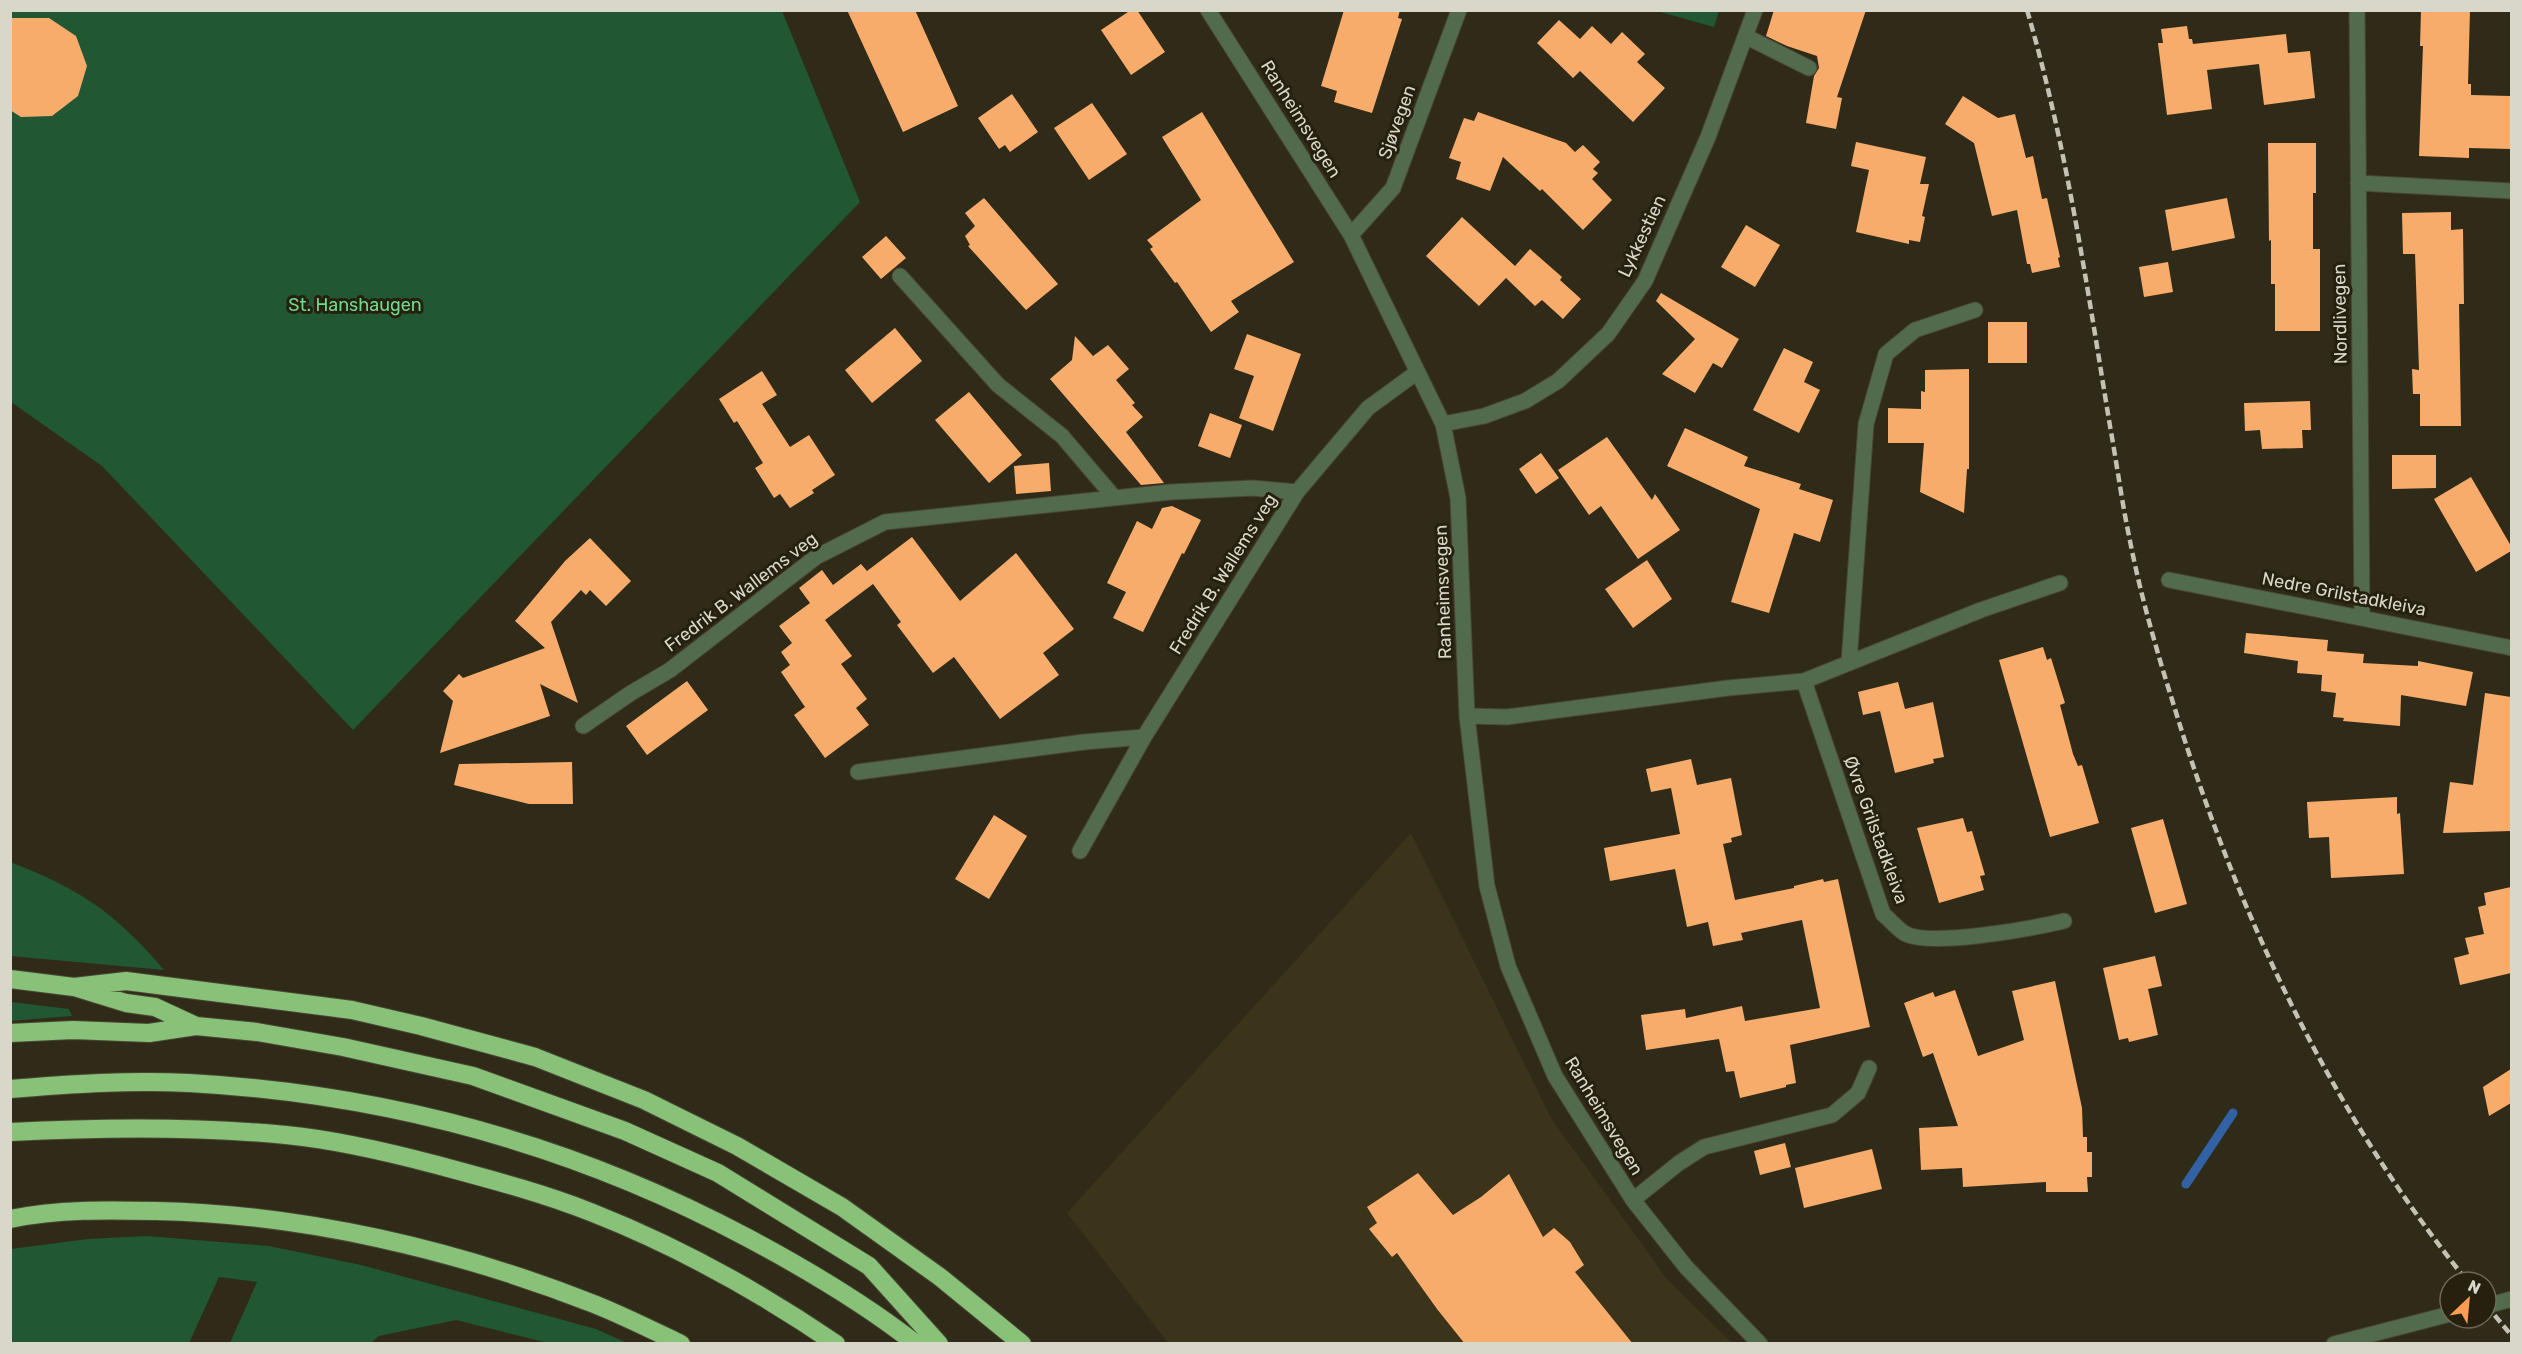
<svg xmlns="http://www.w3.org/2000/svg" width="2522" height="1354" font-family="Rubik,sans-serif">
<rect width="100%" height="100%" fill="#302b18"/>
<path fill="#3b341a" d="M 1411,833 L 1551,1118 L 1666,1278 L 1732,1343 L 1168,1343 L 1067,1213 Z"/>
<path fill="#215733" d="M 11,11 L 782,11 L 860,202 L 353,730 L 102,466 L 11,402 Z
M 1657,11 L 1719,11 L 1714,27 Z
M 10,862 C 80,889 116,913 164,970 L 11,956 Z
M 11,1002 L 69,1009 L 72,1016 L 11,1021 Z
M 147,1236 L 269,1246 L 361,1265 L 596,1329 L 627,1343 L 548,1343 L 456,1320 L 379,1336 L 371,1343 L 230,1343 L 257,1282 L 219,1277 L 189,1343 L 11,1343 L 11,1249 L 88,1239 Z"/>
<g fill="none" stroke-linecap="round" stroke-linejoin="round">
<path stroke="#3262a5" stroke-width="9" d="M 2186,1184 L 2233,1113"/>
</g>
<path fill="#f8ac6c" d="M 847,10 L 915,10 L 958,106 L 903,132 Z
M 1131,10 L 1137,10 L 1165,52 L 1131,75 L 1101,30 Z
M 1344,10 L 1400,10 L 1398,18 L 1402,19 L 1372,113 L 1334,102 L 1337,91 L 1321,86 Z
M 1774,10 L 1866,10 L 1837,97 L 1842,98 L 1836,129 L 1806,123 L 1814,76 L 1819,68 L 1817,56 L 1787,46 L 1766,36 Z
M 2421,10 L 2470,10 L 2468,84 L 2471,84 L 2471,95 L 2511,96 L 2511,149 L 2469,148 L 2469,158 L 2419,156 L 2423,46 L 2420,46 Z
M 10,18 L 49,18 L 76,36 L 87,66 L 78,96 L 52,116 L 21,117 L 10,110 Z
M 1559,20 L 1580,39 L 1592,26 L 1611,44 L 1622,32 L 1645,54 L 1637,62 L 1665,88 L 1633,122 L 1580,71 L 1573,78 L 1537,43 Z
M 2187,26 L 2189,39 L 2192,39 L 2193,44 L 2286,34 L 2288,53 L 2310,51 L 2315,98 L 2264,105 L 2259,64 L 2207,70 L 2212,109 L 2167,115 L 2158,43 L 2163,43 L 2161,29 Z
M 1012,94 L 1038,132 L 1010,152 L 1005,145 L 999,149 L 978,118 Z
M 1963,96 L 1998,118 L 2015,114 L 2026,158 L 2033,156 L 2042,199 L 2047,198 L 2060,257 L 2058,258 L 2060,267 L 2032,273 L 2030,264 L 2027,264 L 2017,210 L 1992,216 L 1974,143 L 1945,124 Z
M 1092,103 L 1127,154 L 1089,180 L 1054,128 Z
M 1202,112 L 1294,262 L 1231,301 L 1239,312 L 1211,332 L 1177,282 L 1175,283 L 1150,249 L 1153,247 L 1147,240 L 1201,200 L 1162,137 Z
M 1478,112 L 1566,143 L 1575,152 L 1583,145 L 1600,162 L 1593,169 L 1598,173 L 1592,179 L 1612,200 L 1583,230 L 1542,189 L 1540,191 L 1503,157 L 1490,191 L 1456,179 L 1461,162 L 1449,158 L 1464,118 L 1474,121 Z
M 1856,142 L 1926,157 L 1920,184 L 1929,184 L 1922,216 L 1925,217 L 1920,242 L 1909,240 L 1909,244 L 1856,232 L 1869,170 L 1851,166 Z
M 2268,143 L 2316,143 L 2316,193 L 2313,193 L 2313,249 L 2320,249 L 2320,331 L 2275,331 L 2275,284 L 2271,284 L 2271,240 L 2269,241 Z
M 984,198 L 1058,284 L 1026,310 L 968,246 L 970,245 L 965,236 L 975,226 L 965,213 Z
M 2227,198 L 2235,238 L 2172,251 L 2165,210 Z
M 2451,212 L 2451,230 L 2463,229 L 2464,304 L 2459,304 L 2461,426 L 2420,426 L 2420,394 L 2413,394 L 2412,369 L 2419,370 L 2415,254 L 2403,254 L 2402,213 Z
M 1462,217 L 1515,266 L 1530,249 L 1562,277 L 1560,280 L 1581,299 L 1563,319 L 1542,300 L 1535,306 L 1506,278 L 1479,306 L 1426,256 Z
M 1746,225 L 1780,245 L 1755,287 L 1721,267 Z
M 886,236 L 906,258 L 881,279 L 862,257 Z
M 2168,262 L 2173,292 L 2144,297 L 2139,267 Z
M 1661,293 L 1739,339 L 1722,368 L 1713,363 L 1695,393 L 1662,374 L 1695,339 L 1656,301 Z
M 1988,322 L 2027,322 L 2027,363 L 1988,363 Z
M 895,328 L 922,361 L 872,403 L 845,370 Z
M 1247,334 L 1301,354 L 1273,431 L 1239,418 L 1254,376 L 1234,369 Z
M 1075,336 L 1093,356 L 1108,345 L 1129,369 L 1116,380 L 1135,403 L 1132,405 L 1143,417 L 1126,432 L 1164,483 L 1141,485 L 1050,379 L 1072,360 Z
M 1784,348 L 1813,362 L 1804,382 L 1820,390 L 1799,433 L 1753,410 Z
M 1969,369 L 1969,469 L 1967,469 L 1964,513 L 1920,492 L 1924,443 L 1888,443 L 1888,408 L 1921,409 L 1921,391 L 1925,392 L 1925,370 Z
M 762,371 L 777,395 L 762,404 L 790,447 L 809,435 L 835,475 L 812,490 L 814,493 L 790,508 L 780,494 L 774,498 L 755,468 L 763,463 L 737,421 L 734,423 L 719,399 Z
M 969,392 L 1022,455 L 989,483 L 935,420 Z
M 2310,401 L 2311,430 L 2302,430 L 2303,448 L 2262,449 L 2260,430 L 2245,431 L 2244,403 Z
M 1210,413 L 1242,425 L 1230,458 L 1198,446 Z
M 1685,428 L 1748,457 L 1744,466 L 1801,484 L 1799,489 L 1833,500 L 1820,542 L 1794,533 L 1769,613 L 1731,602 L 1760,509 L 1667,466 Z
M 1607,437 L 1652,500 L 1655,494 L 1680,530 L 1638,559 L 1601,506 L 1589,515 L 1558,470 Z
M 1541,453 L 1559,478 L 1536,494 L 1519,469 Z
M 2392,455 L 2436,455 L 2436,488 L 2392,489 Z
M 1049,463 L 1051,491 L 1016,494 L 1014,466 Z
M 2471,477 L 2511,546 L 2511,551 L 2476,572 L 2434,499 Z
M 1172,506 L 1201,520 L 1184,554 L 1182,553 L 1143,632 L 1113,618 L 1126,592 L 1107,583 L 1137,521 L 1152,529 L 1162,508 Z
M 912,537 L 960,601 L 1016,553 L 1074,629 L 1043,653 L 1059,675 L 1000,719 L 954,657 L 933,673 L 897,625 L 901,622 L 873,584 L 825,620 L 852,656 L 841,664 L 867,699 L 856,708 L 869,725 L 825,758 L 794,715 L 805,707 L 781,672 L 790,665 L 781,652 L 792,643 L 779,626 L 810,603 L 799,588 L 822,570 L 833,585 L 861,564 L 867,571 Z
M 590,538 L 631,581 L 606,606 L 590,590 L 586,595 L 581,590 L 551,622 L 578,703 L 540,684 L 550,716 L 440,753 L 453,701 L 443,691 L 459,674 L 463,678 L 545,648 L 515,621 L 565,561 Z
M 1647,560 L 1672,599 L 1633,628 L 1605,589 Z
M 2246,633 L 2328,640 L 2327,651 L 2364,654 L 2363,663 L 2418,666 L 2418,661 L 2473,672 L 2466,706 L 2401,695 L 2400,726 L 2343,721 L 2344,718 L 2333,717 L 2336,693 L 2321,691 L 2322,675 L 2297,673 L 2298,661 L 2244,653 Z
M 2043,647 L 2047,660 L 2051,658 L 2065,703 L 2060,705 L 2073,754 L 2078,766 L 2082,765 L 2099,823 L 2050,837 L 1999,660 Z
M 687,681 L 708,710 L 647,755 L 626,726 Z
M 1898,682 L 1905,709 L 1933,702 L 1944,757 L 1933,759 L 1934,763 L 1895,773 L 1880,711 L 1863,715 L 1858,692 Z
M 2485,693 L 2511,697 L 2511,831 L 2443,833 L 2450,782 L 2473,785 Z
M 1691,759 L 1697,785 L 1731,778 L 1742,835 L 1731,838 L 1732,842 L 1723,844 L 1735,900 L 1794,888 L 1794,886 L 1823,879 L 1824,882 L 1838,879 L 1870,1027 L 1790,1045 L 1796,1083 L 1786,1085 L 1786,1087 L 1740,1098 L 1734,1071 L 1726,1072 L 1719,1039 L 1646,1050 L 1641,1015 L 1685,1009 L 1686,1018 L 1742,1006 L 1745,1021 L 1820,1008 L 1802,920 L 1741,933 L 1743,940 L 1713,946 L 1708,922 L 1687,927 L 1675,869 L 1610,881 L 1604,848 L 1680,834 L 1671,788 L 1651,792 L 1646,769 Z
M 572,762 L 573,804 L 529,804 L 454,785 L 459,764 Z
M 2397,797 L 2397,814 L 2400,813 L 2404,874 L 2331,878 L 2329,837 L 2309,838 L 2307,802 Z
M 994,815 L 1027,836 L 989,899 L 955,879 Z
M 1963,818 L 1967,832 L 1972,831 L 1985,875 L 1980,876 L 1984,890 L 1939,903 L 1917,828 Z
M 2163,819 L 2187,904 L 2155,913 L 2131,828 Z
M 2511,887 L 2511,973 L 2460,985 L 2454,958 L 2469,954 L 2465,938 L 2484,934 L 2478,907 L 2486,905 L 2484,893 Z
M 2155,956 L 2162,986 L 2148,989 L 2158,1035 L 2129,1042 L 2128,1038 L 2119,1040 L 2103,968 Z
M 2055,981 L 2082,1108 L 2083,1137 L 2087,1137 L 2087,1152 L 2092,1152 L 2092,1177 L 2087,1177 L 2088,1192 L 2046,1192 L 2046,1182 L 1963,1187 L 1962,1168 L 1921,1170 L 1919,1128 L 1958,1126 L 1933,1053 L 1923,1057 L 1904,1003 L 1933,992 L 1935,997 L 1955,990 L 1978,1056 L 2024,1040 L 2012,991 Z
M 2511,1069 L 2511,1103 L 2489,1116 L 2483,1087 Z
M 1785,1143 L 1791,1167 L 1760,1175 L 1754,1151 Z
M 1872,1149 L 1882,1189 L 1804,1208 L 1795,1168 Z
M 1418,1173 L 1453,1215 L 1481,1197 L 1509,1174 L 1543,1237 L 1554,1228 L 1570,1242 L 1584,1265 L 1575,1272 L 1633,1344 L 1465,1344 L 1437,1309 L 1397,1253 L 1392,1257 L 1369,1229 L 1377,1223 L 1367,1207 Z"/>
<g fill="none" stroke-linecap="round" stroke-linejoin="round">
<defs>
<path id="minor" d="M 1208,10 L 1351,235 L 1443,424 L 1458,498 L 1467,716 L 1487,886 L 1508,966 L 1555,1076 L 1633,1200 L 1686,1267 L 1760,1344
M 2357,10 L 2362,617
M 1747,37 L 1809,68
M 2358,183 L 2512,191
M 1351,235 L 1393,188 L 1459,10
M 900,276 L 998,385 L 1062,436 L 1113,496
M 1443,424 L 1484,416 L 1525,401 L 1558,381 L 1608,334 L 1645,281 L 1708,137 L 1755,10
M 2169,580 L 2512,648
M 1849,663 L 1866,424 L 1886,354 L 1915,330 L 1975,310
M 1804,681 L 1883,914 C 1890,920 1897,928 1904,933 C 1929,948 2034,928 2064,921
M 1467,716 L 1507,717 L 1728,688 L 1804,681 L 1981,610 L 2060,583
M 583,726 L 631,693 L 670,670 L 816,557 L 885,522 L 1171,492 L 1252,488 L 1297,492
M 858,772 L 1084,742 L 1144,737
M 1080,851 L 1144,737 L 1297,492 L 1368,408 L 1416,373
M 1633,1200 L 1679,1163 L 1704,1147 L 1832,1115 L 1858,1093 L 1869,1068
M 2486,1306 L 2512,1299
M 2334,1344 L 2450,1314"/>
<path id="highway" d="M 10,979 L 74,987 L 126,1003 L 155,1007 L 196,1026
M 74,987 L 126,981 L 352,1010 L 421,1026 L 535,1057 L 644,1100 L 737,1146 L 842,1207 L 940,1277 L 1022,1344
M 10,1033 L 73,1030 L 149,1033 L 196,1026 L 257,1032 L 343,1047 L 473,1076 L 625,1131 L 718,1173 L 869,1266 L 939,1344
M 10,1089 C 70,1084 130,1080 189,1083 C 388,1094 572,1144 748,1238 C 806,1269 864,1303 916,1344
M 10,1132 C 103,1127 194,1126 286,1135 C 338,1140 388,1152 437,1165 C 489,1179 543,1193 593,1213 C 679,1247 760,1292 836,1344
M 10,1219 C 58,1209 107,1210 156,1211 C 304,1214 457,1250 594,1304 C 624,1316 652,1330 681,1344"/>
</defs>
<use href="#minor" stroke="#4b4634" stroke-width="17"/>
<use href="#highway" stroke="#4b4634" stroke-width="20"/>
<use href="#minor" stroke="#536b4d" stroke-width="15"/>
<use href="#highway" stroke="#87c278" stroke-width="18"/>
<path stroke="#c5c2b5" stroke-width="4.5" stroke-dasharray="9 4.5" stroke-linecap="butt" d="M 2027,10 C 2067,147 2087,287 2110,426 C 2117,465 2122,503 2130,541 C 2141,597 2157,652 2174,706 C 2237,913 2331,1113 2468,1282
M 2486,1305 L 2512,1336"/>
</g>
<g text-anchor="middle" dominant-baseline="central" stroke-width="6" stroke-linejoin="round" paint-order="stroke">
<g font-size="18" fill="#d9d6ca" stroke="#26210e">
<text transform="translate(1301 119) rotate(58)">Ranheimsvegen</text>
<text transform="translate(1397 122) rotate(-70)">Sjøvegen</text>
<text transform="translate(1642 236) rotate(-65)">Lykkestien</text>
<text transform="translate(2340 314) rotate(-91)">Nordlivegen</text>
<text transform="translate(1223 574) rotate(-58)">Fredrik B. Wallems veg</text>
<text transform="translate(741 592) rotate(-37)">Fredrik B. Wallems veg</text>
<text transform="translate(1443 592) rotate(-92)">Ranheimsvegen</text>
<text transform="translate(2344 594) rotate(11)">Nedre Grilstadkleiva</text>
<text transform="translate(1876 830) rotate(70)">Øvre Grilstadkleiva</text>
<text transform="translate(1604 1116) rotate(59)">Ranheimsvegen</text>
</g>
<g font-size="18" fill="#6cdc90" stroke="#26210e">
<text x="355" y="305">St. Hanshaugen</text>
</g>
</g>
<rect width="2522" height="1354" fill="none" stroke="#d9d6ca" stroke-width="24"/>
<g transform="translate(2468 1300) rotate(26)"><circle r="28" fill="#26210e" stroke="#6e6959" stroke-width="1.5"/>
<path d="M0-4.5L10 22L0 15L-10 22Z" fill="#fd9d54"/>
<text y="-9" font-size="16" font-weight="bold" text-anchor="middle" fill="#d9d6ca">N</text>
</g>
</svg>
